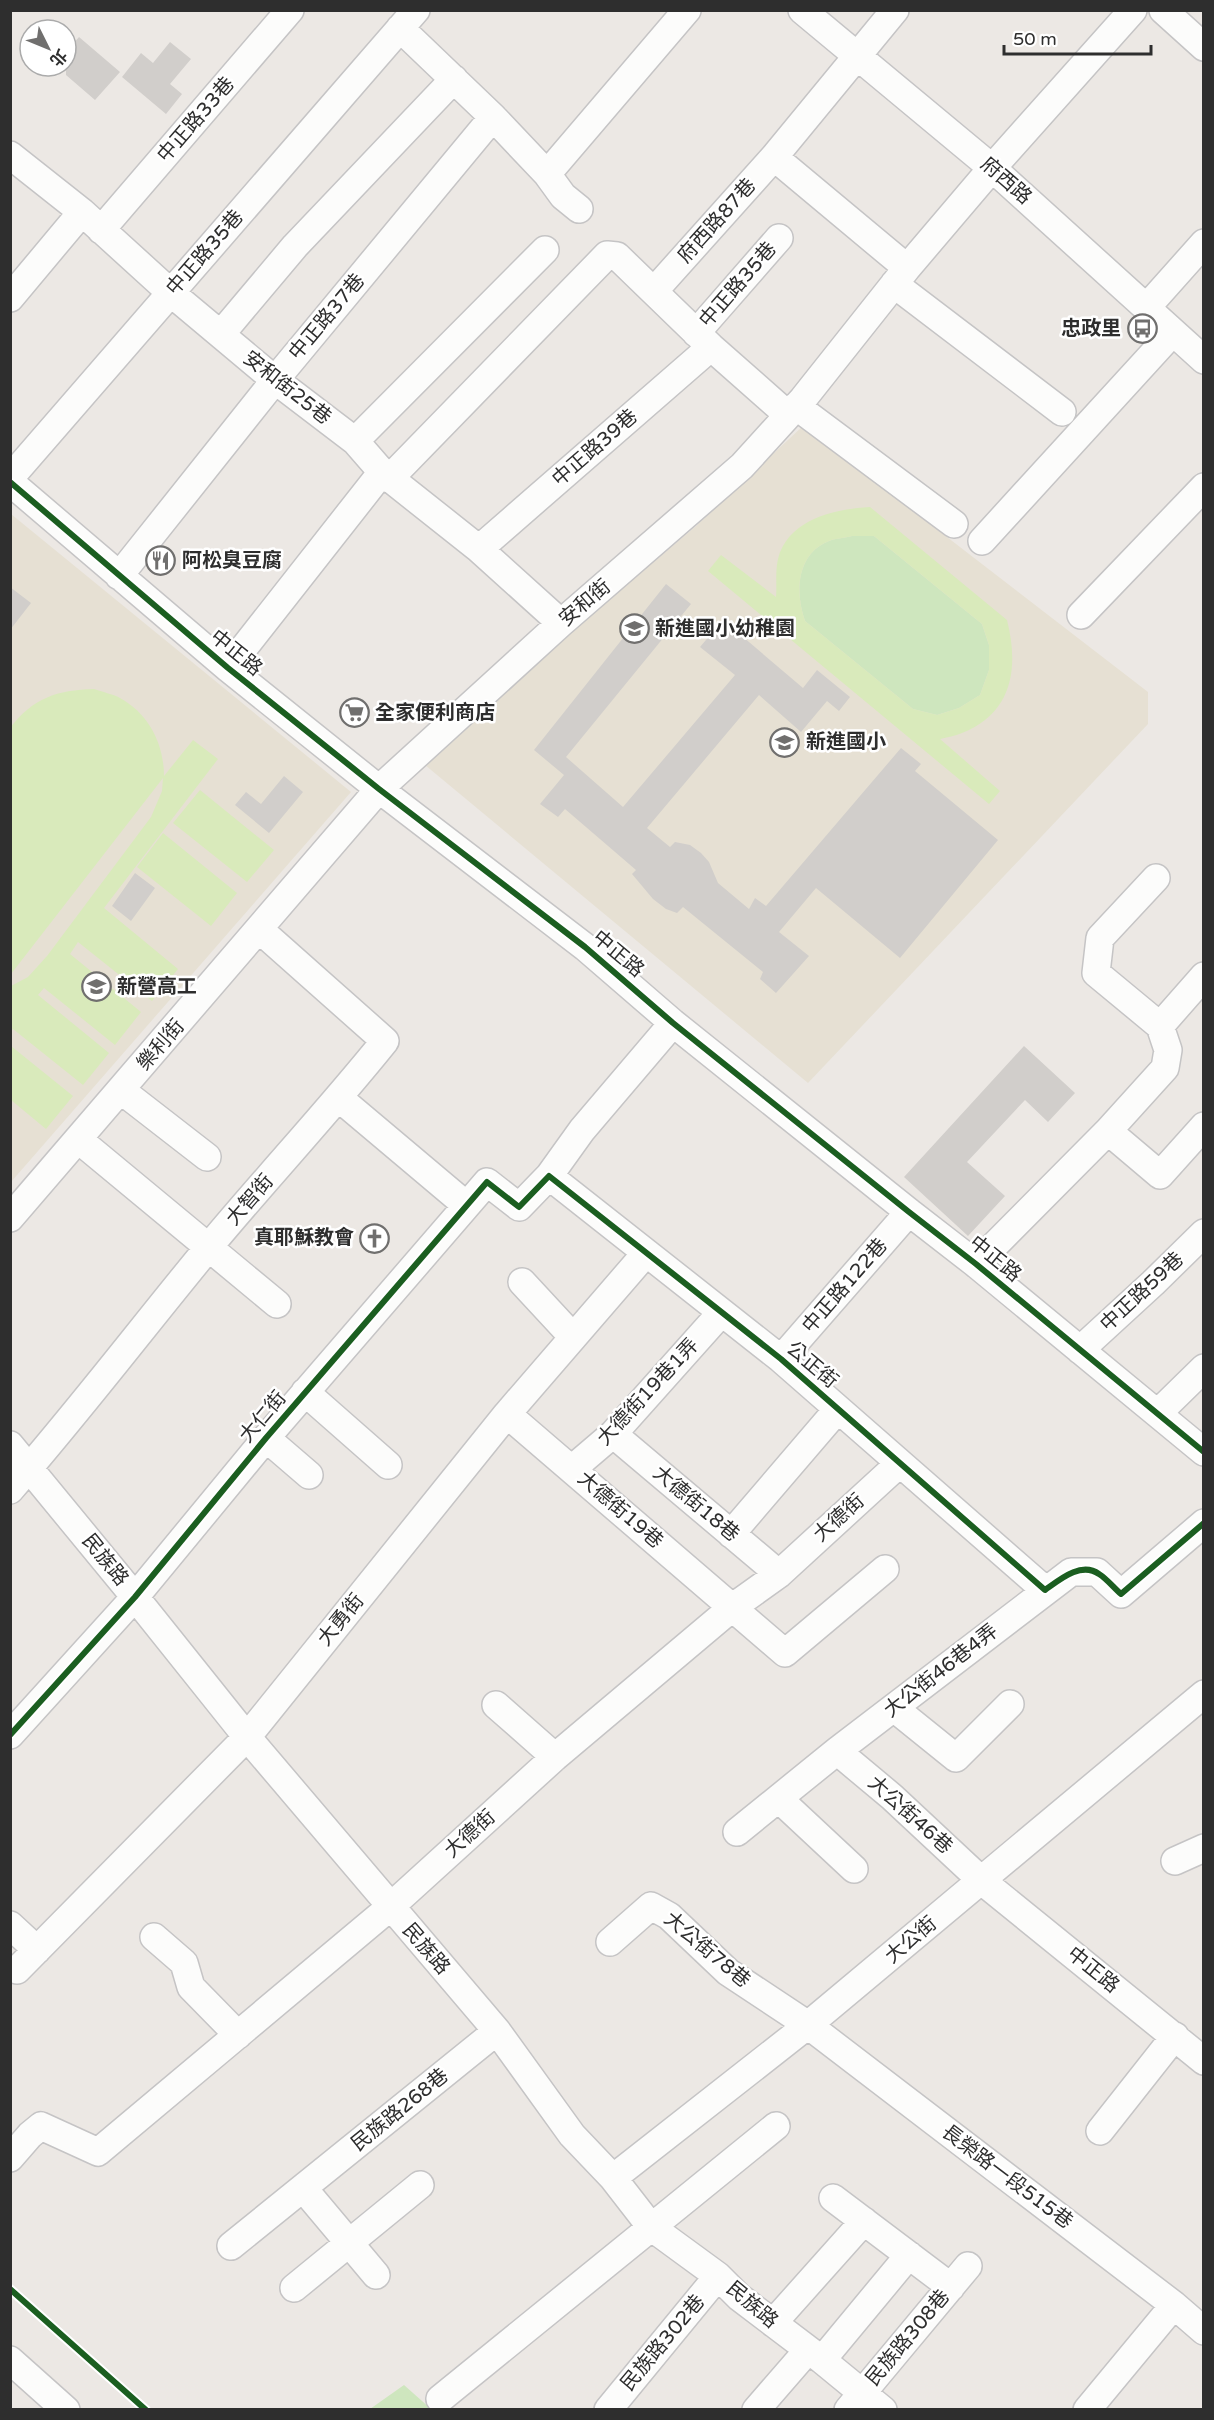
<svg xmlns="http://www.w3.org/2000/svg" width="1214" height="2420" font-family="'Varela Round','Noto Sans TC',sans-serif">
<rect width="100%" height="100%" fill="#ece8e4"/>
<path fill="#e6e0d3" d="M 803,426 L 1148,692 L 1148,724 L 808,1083 L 419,760 L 695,527 Z
M 11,514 L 351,792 L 11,1182 Z"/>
<path fill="#cee6be" d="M 852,536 L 874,536 L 982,624 L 989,645 L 989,670 L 980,695 L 959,708 L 937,715 L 913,709 L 805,621 C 795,593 796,554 829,541 C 836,538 845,538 852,536 Z
M 404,2385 L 431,2409 L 370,2409 Z"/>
<path fill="#d9eabb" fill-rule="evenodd" d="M 870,507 L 1007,620 C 1019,667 1013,713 962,733 C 955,736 947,737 940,739 L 1000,791 L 989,804 L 708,571 L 721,555 L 776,597 C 777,586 775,571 778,559 C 788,519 835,509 870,507 ZM 852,536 L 874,536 L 982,624 L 989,645 L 989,670 L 980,695 L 959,708 L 937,715 L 913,709 L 805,621 C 795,593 796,554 829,541 C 836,538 845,538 852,536 Z
M 94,689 C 102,692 113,694 120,698 C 149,714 164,744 164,776 L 193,740 L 218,759 L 104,908 L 178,969 L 152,1001 L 78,942 L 70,954 L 141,1012 L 115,1045 L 44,988 L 38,995 L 109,1053 L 83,1085 L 13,1029 L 11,1031 L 11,986 L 28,977 L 47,956 L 151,817 L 162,791 L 163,778 L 11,974 L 10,728 C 33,698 57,690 94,689 Z
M 200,790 L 274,850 L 247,882 L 173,823 Z
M 163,833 L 237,893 L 211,926 L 137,867 Z
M 11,1046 L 73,1096 L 46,1129 L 11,1100 Z"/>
<path fill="#d1cecb" d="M 79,37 L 120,72 L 95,100 L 66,75 L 66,52 Z
M 170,42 L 191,59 L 170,84 L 182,94 L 166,114 L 122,77 L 141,53 L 153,63 Z
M 666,584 L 691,604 L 566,757 L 623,807 L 735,675 L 700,647 L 723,620 L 803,688 L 817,670 L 850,697 L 839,711 L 827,701 L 801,732 L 759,695 L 647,828 L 670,847 L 675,842 L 690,845 L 701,853 L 709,862 L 718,883 L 749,909 L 755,898 L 766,906 L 901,748 L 921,764 L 915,771 L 998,840 L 900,958 L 816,888 L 779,932 L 809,956 L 776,993 L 760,979 L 763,972 L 683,907 L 677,913 L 666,909 L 653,899 L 632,874 L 636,870 L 565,809 L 558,817 L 540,804 L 564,775 L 534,750 Z
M 10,587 L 31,603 L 10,630 Z
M 284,776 L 303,792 L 269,833 L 235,805 L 246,792 L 261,804 Z
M 135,873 L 155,888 L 131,921 L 112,906 Z
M 1024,1046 L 1075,1093 L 1048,1122 L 1025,1100 L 967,1162 L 1005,1196 L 968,1236 L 904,1177 Z"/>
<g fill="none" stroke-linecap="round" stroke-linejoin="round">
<defs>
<path id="minor" d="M 802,10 L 992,168 L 1204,360
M 1163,10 L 1204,47
M 400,28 L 493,117 L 547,174 L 563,196 L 579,209
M 10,155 L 82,212 L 171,293 L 275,380 L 355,441 L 382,472 L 479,549 L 561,623
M 774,157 L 907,268
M 547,174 L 687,10
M 101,230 L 290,10
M 894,284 L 1062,412
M 654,291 L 774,157 L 895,10
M 10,298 L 82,212
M 1147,307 L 1204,243
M 696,333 L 779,238
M 221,334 L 295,246 L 454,79
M 796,406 L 954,524
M 355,441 L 545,250
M 10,478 L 416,10
M 389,479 L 607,255 L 617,256 L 711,347 L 788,415
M 10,482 L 228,668 L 379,789 L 585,947 L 673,1023 L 909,1212 L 976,1264 L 1204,1452
M 982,541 L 1173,332
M 479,549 L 711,347
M 119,576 L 275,380 L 493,117
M 1081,615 L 1204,487
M 228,668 L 382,472
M 1160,1026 L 1204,976
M 122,1091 L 207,1157
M 339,1098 L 466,1205
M 1108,1131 L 1160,1175 L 1204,1126
M 79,1140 L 277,1304
M 549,1176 L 781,1359 L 1045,1590
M 10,1218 L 379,789 L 561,623 L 742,466 L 803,399 L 907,268 L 992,168 L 1133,10
M 976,1264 L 1108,1131 L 1165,1068 L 1168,1050 L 1160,1026 L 1096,973 L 1100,938 L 1156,878
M 522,1282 L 573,1337
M 1080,1350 L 1153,1283 L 1204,1233
M 781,1359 L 909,1212
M 305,1392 L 388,1465
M 1158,1413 L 1204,1368
M 507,1414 L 785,1653 L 885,1569
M 613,1434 L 779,1574
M 266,1438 L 309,1475
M 10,1445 L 135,1597 L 247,1737 L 497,2031 L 572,2135 L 613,2178 L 651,2227 L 718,2276 L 739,2297 L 822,2360 L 883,2410
M 572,1469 L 613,1434 L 721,1313
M 10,1490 C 79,1411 142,1328 208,1248 C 266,1178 328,1112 385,1041 L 260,930
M 731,1534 L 838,1409
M 496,1705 L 555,1757
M 894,1708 L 956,1758 L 1010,1704
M 10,1735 L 135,1597 L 266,1438 L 487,1182 L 519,1207 L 549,1176 L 582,1130 L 673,1023
M 837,1751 L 892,1797 L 982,1881 L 1204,2061
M 779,1799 L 854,1869
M 737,1832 L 837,1751 L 1071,1572 L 1097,1572 L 1121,1594 L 1204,1523
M 1175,1861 L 1204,1848
M 10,1925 L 37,1950
M 154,1937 L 184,1963 L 191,1987 L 238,2035
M 610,1942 L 651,1906 L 669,1916 L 728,1972 L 808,2025 L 1174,2305 L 1204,2331
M 17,1970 L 247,1737 L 507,1414 L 646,1253
M 1100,2131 L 1175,2036
M 10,2158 L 30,2135 L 41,2126 L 98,2152 L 389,1908 L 555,1757 L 733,1607 L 779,1574 L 899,1464
M 613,2178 L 808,2025 L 1204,1694
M 303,2188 L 376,2275
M 833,2198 L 951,2287
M 231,2246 L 497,2031
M 294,2288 L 420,2185
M 773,2323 L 864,2221
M 10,2360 L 66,2410
M 822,2360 L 909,2255
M 440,2399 L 776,2126
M 608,2410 L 718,2276
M 756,2410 L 808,2350
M 848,2410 L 968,2266
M 1087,2410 L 1174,2305"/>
</defs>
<use href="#minor" stroke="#c5c4c5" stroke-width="30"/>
<use href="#minor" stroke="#fcfcfb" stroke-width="27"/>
<defs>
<path id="cycleway" d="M 10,482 L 228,668 L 379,789 L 585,947 L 673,1023 L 909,1212 L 976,1264 L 1204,1452
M 10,1735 L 135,1597 L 266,1438 L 487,1182 L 519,1207 L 549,1176 L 781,1359 L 1045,1590 C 1059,1580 1081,1561 1099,1574 C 1107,1579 1114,1588 1121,1594 L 1204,1523
M 10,2289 L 146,2410"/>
</defs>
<use href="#cycleway" stroke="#fff" stroke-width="10"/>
<use href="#cycleway" stroke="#1b5e20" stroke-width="6"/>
</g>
<defs>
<symbol id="bus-ring" viewBox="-11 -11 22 22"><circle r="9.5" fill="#fff" stroke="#706f6e" stroke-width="1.5"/><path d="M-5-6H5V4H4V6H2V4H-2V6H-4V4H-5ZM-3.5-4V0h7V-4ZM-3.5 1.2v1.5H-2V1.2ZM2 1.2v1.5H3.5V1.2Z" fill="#706f6e"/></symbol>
<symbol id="restaurant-ring" viewBox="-11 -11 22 22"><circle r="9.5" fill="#fff" stroke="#706f6e" stroke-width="1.5"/><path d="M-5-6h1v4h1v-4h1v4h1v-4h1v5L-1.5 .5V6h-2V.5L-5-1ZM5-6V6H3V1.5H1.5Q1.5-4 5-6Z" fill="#706f6e"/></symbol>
<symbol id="school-ring" viewBox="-11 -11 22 22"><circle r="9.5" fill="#fff" stroke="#706f6e" stroke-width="1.5"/><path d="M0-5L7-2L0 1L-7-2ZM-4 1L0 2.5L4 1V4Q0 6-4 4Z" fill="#706f6e"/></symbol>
<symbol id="supermarket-ring" viewBox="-11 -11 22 22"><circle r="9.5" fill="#fff" stroke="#706f6e" stroke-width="1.5"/><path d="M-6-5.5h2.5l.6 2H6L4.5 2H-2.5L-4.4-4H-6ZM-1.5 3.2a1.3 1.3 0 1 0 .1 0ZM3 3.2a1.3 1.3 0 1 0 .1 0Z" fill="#706f6e"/></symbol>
<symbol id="church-ring" viewBox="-11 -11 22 22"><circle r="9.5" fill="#fff" stroke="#706f6e" stroke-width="1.5"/><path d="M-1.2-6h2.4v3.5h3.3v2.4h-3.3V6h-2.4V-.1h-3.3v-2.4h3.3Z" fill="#706f6e"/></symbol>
</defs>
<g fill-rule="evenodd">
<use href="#bus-ring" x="1126" y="312" width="33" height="33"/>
<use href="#restaurant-ring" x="144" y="544" width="33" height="33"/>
<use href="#school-ring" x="618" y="612" width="33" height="33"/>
<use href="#supermarket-ring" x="338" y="696" width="33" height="33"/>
<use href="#school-ring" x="768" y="726" width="33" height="33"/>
<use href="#school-ring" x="80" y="970" width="33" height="33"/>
<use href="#church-ring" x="358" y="1222" width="33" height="33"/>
</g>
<g text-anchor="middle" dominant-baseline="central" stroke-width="5" stroke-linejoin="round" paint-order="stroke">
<g font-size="20" fill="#2e2e2e" stroke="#fff">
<text transform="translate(196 120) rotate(-49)">中正路33巷</text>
<text transform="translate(1006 181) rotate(41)">府西路</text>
<text transform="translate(717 221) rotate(-48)">府西路87巷</text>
<text transform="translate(205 253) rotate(-49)">中正路35巷</text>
<text transform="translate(738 285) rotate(-49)">中正路35巷</text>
<text transform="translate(327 317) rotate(-50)">中正路37巷</text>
<text transform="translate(287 388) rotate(38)">安和街25巷</text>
<text transform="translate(595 448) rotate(-41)">中正路39巷</text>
<text transform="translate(585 603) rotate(-40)">安和街</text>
<text transform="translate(236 653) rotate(39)">中正路</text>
<text transform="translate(618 954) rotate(40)">中正路</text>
<text transform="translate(161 1045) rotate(-49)">樂利街</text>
<text transform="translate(250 1200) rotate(-49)">大智街</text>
<text transform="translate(995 1259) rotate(39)">中正路</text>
<text transform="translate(845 1286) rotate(-49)">中正路122巷</text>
<text transform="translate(1142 1292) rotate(-43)">中正路59巷</text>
<text transform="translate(812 1365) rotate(40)">公正街</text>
<text transform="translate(648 1392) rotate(-47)">大德街19巷1弄</text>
<text transform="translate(263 1417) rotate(-50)">大仁街</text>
<text transform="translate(696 1504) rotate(40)">大德街18巷</text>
<text transform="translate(620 1510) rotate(41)">大德街19巷</text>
<text transform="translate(839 1518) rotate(-42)">大德街</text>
<text transform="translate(105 1560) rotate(51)">民族路</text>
<text transform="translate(341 1620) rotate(-51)">大勇街</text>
<text transform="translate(941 1671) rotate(-38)">大公街46巷4弄</text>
<text transform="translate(910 1815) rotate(42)">大公街46巷</text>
<text transform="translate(470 1834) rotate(-42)">大德街</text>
<text transform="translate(911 1940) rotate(-40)">大公街</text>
<text transform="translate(426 1949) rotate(49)">民族路</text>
<text transform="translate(707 1950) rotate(40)">大公街78巷</text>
<text transform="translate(1093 1970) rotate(39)">中正路</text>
<text transform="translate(400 2110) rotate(-39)">民族路268巷</text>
<text transform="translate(1007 2177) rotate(37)">長榮路一段515巷</text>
<text transform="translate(752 2305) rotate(40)">民族路</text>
<text transform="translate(908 2338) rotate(-50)">民族路308巷</text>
<text transform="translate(663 2343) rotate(-50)">民族路302巷</text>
</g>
<g font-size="20" font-weight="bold" fill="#2e2e2e" stroke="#fff" text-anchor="start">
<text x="1121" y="329" text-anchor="end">忠政里</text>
<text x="182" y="561">阿松臭豆腐</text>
<text x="655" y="629">新進國小幼稚園</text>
<text x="375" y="713">全家便利商店</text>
<text x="806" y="742">新進國小</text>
<text x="117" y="987">新營高工</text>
<text x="354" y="1238" text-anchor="end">真耶穌教會</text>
</g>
</g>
<rect width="1214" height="2420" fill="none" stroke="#2e2e2e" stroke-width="24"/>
<g transform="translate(48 48) rotate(133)"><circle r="28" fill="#ffffff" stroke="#ababab" stroke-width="1.5"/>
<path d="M0-4.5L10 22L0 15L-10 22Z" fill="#706f6e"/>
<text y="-9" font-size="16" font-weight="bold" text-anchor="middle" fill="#2e2e2e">北</text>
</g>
<path d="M1004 45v9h147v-9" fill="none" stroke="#2e2e2e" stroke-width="3"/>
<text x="1013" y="45" font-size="18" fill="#2e2e2e" stroke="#ffffff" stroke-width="4.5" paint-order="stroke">50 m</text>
</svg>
